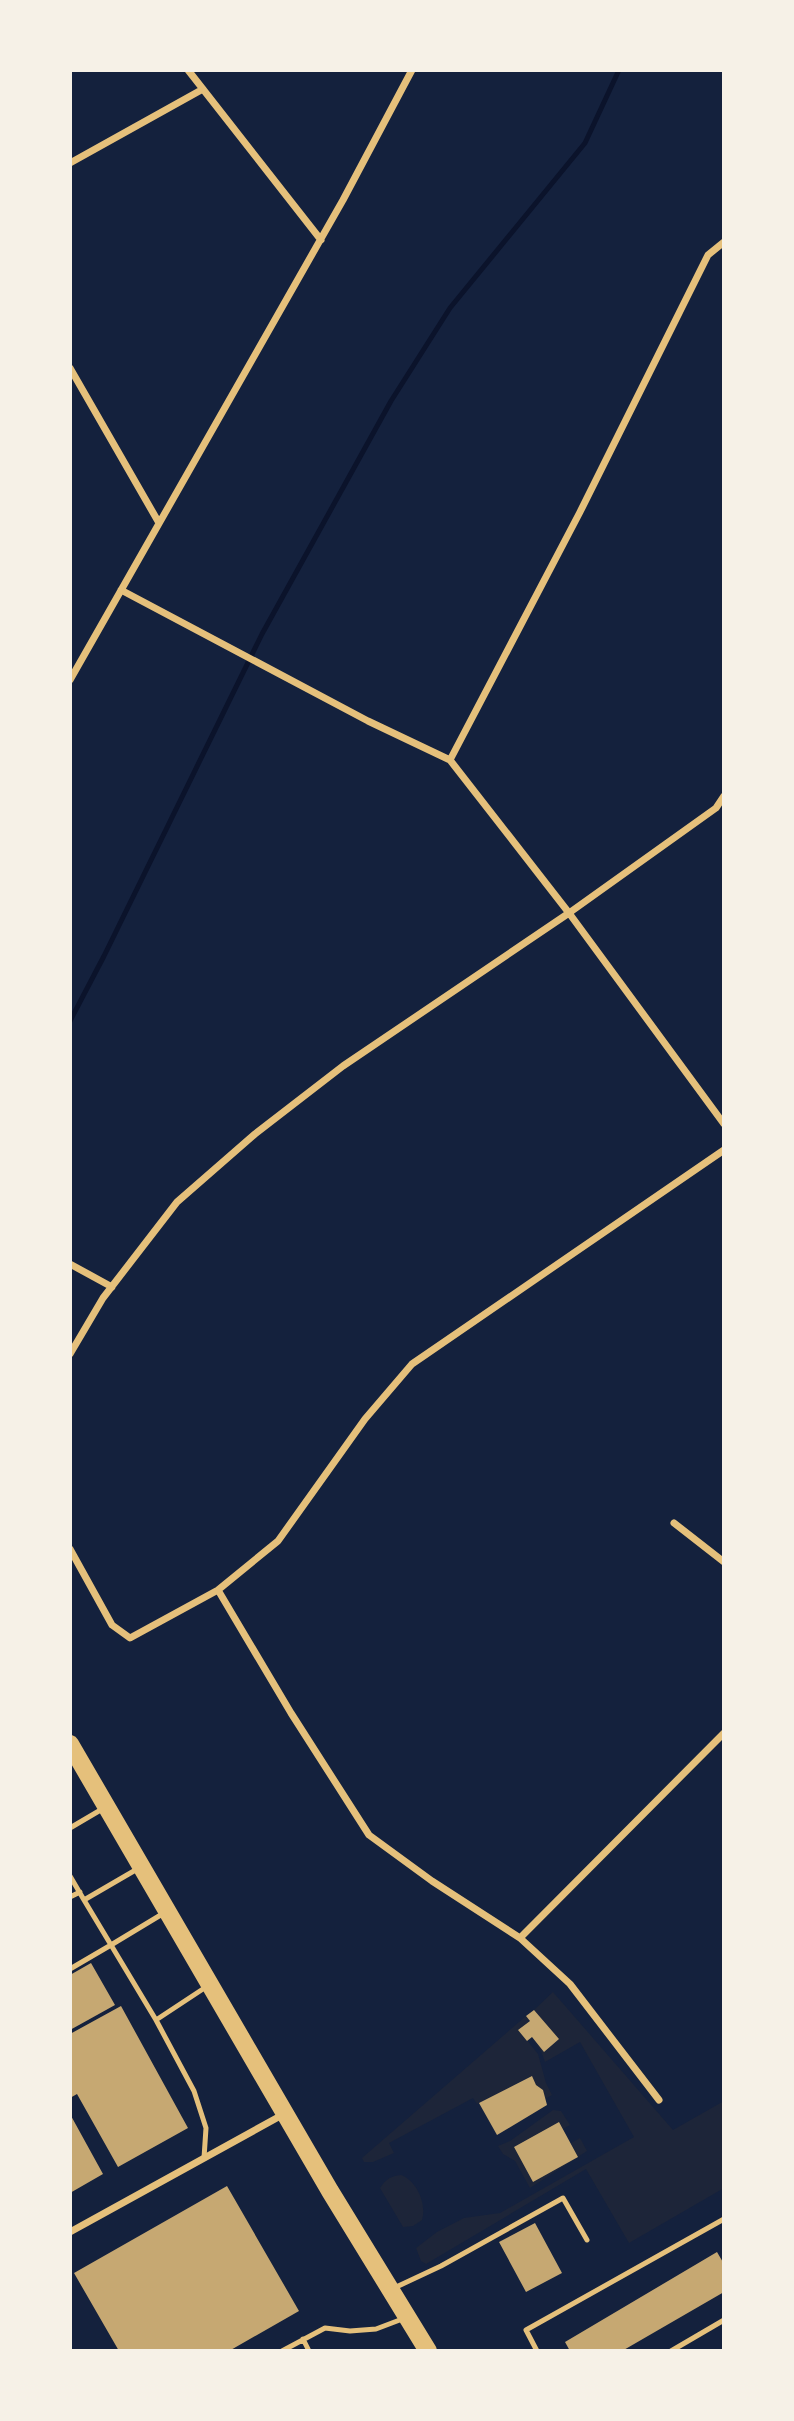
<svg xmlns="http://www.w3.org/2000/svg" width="794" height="2421" font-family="'Asap Condensed',sans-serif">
<rect width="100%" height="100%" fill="#14213d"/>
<path fill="#1d2539" d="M 553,1992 L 673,2130 L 724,2101 L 724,2188 L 629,2243 L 586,2169 L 426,2264 L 421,2261 L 416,2248 L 437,2232 L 464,2218 L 500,2213 L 634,2137 L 580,2042 L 545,2062 L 541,2051 L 531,2038 L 544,2052 L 559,2039 L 534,2010 Z
M 526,2016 L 530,2021 L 519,2030 L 538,2054 L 546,2083 L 552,2095 L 545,2099 L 543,2090 L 536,2085 L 531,2076 L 479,2103 L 477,2104 L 473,2098 L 389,2143 L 394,2153 L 373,2162 L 364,2162 L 362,2158 Z
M 553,2110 L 561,2111 L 570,2125 L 563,2129 L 559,2122 L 514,2147 L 533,2182 L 578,2157 L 571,2143 L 580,2138 L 587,2151 L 530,2188 L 515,2161 L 503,2154 L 498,2146 L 510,2141 Z
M 401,2175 C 417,2181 427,2204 422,2220 L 413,2226 L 403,2227 L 380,2188 C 386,2179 391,2176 401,2175 Z"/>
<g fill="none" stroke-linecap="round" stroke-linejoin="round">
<path stroke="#0b132b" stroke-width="5" d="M 70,1021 L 104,956 L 262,634 L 391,401 L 450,308 L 585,143 L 619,70"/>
</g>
<path fill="#c6a872" d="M 91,1963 L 115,2005 L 70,2030 L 70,1975 Z
M 121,2006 L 188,2128 L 118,2167 L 77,2094 L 70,2098 L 70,2034 Z
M 534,2010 L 559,2039 L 544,2052 L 532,2037 L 527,2041 L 518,2030 L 530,2021 L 526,2016 Z
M 532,2076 L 536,2085 L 543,2090 L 547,2105 L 497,2135 L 479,2103 Z
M 70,2114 L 103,2174 L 70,2193 Z
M 559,2122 L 578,2157 L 533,2182 L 514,2147 Z
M 227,2186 L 299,2311 L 229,2351 L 119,2351 L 74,2273 Z
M 535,2223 L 562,2273 L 526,2292 L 499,2242 Z
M 717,2252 L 724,2264 L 724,2292 L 622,2351 L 570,2351 L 565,2342 Z"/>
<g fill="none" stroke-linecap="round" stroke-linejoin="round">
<path stroke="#e5c07b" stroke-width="5" d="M 70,1828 L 104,1808
M 70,1876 L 84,1900 L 139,1868
M 70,1897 L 80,1892
M 164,1913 L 111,1945 L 156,2020 L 194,2091 L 206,2128 L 204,2158
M 70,1969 L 111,1945 L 84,1900
M 156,2020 L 206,1987
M 394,2288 L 441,2266 L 563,2198 L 587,2240
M 303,2339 L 309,2351
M 282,2351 L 325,2328 L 350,2331 L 376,2329 L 405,2318
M 537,2351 L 526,2330 L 724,2219
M 671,2351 L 724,2320"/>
<path stroke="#e5c07b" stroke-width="7" d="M 188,70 L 321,240
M 70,163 L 203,89
M 70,368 L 159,523
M 121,590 L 368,721 L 450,760 L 569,913 L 724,1124
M 70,680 L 343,200 L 412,70
M 450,760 L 580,512 L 708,255 L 724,242
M 70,1264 L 112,1287
M 70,1354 L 103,1298 L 177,1202 L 255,1134 L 343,1066 L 569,913 L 716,808 L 724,796
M 674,1523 L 724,1562
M 70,1549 L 112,1625 L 130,1638 L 218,1590 L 278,1541 L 365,1419 L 412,1364 L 724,1150
M 218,1590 L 291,1713 L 369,1835 L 432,1881 L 520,1938 L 570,1984 L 659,2100
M 520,1938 L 724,1733
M 70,2232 L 284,2114"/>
<path stroke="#e5c07b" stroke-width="18" d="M 70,1744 L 330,2191 L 428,2351"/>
</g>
<rect width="794" height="2421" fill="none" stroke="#f6f1e7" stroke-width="144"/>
</svg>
